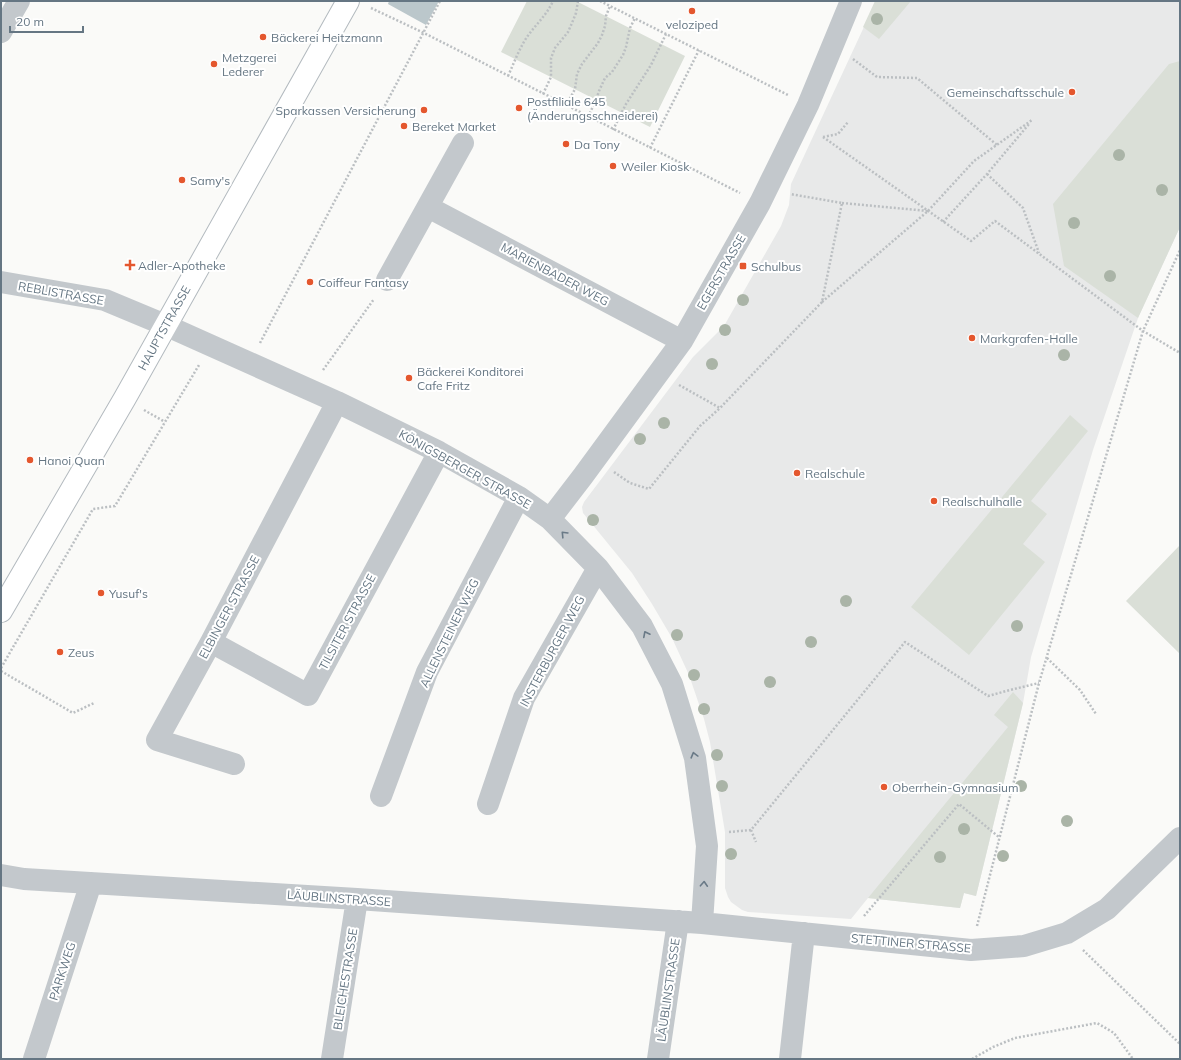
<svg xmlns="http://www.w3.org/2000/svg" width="1181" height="1060" font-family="Mulish,sans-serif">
<rect width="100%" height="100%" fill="#fafaf8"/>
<path fill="#e8e9e9" d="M 876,1 L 1180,1 L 1180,227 L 1138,318 L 1093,450 L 1031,657 L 1023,703 L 976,896 L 964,893 L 960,908 L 868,898 L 851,919 L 748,912 L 742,910 L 731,902 L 728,897 L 725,888 L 725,832 L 710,742 L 704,719 L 689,675 L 672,638 L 652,604 L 632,573 L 583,513 L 582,507 L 584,502 L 693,357 L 724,326 L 781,226 L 789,205 L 791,184 Z"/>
<path fill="#dadfd7" d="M 527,1 L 576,1 L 685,56 L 650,127 L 501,52 Z
M 875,1 L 911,1 L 879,39 L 863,27 Z
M 1180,61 L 1180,227 L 1138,318 L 1064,266 L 1053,204 L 1169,64 Z
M 1070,415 L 1088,431 L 1031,501 L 1047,514 L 1023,544 L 1045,562 L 969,655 L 911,607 Z
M 1180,545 L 1180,654 L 1126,601 Z
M 1013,692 L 1023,703 L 976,896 L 964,893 L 960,908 L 868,898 L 1008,727 L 994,715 Z"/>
<path fill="#bbc7cb" d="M 389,1 L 439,1 L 426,25 L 388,4 Z"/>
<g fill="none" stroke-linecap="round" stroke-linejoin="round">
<defs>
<path id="secondary" d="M 1,611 L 125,398 L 348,1"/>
</defs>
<use href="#secondary" stroke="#b3babf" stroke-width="24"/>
<path stroke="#bbbfc2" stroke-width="2.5" stroke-dasharray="2 2" stroke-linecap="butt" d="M 600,1 L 788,95
M 371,8 L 424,33 L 740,193
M 853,59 L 877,77 L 917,78 L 997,145
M 508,76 C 514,63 519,49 527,37 C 536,24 547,15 553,1
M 543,94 L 551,77 L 551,58 L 555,48 L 568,32 L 572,23 L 576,13 L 578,1
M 566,106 L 575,89 L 577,74 L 582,64 L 598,43 L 602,35 L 605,26 L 606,16 L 610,6
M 588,117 L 596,100 L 599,91 L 605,78 L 612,72 L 623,55 L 626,47 L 630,28 L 635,18
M 613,130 L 626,104 L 651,65 L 666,34
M 823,137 L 971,241 L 995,221 L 1143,331 L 1180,353
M 823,137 L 838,134 L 848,122
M 650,148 L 699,50
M 987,174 L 1023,208 L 1039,253
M 842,203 L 928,211
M 943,222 L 987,174 L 1029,124
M 822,302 L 928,211 L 974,161 L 1032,120
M 260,343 L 440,1
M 323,370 L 374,299
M 679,385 L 720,408 L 822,302 L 842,203 L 790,194
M 144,410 L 165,422
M 614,472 L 630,483 L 649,489 L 700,426 L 720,408
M 1047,658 L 1080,690 L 1096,714
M 1,668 L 93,509 L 115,506 L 199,365
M 1,671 L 73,713 L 94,703
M 751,830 L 756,842
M 729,832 L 751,830 L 905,642 L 988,696 L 1010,690 L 1039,683
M 864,916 L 959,804 L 1000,838
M 977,926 L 1039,683 L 1143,331 L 1180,250
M 1083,950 L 1180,1044
M 972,1059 L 993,1047 L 1015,1038 L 1097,1023 L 1114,1033 L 1133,1059"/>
<path stroke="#c3c8cc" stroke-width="22" d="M 1,32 L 19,1
M 428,207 L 682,341
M 387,280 L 463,143
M 1,282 L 105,300 L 165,325 L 337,402 L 439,452 L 519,497 L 550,519 L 598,568 L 642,626 L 672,684 L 695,758 L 707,846 L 702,923
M 550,519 L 583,476 L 682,341 L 760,203 L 808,105 L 851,1
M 211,642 L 308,695 L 439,452
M 234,764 L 157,740 L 211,642 L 337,402
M 381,796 L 427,672 L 519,497
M 488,804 L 524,698 L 598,568
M 1,875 L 24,879 L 357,899 L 702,923 L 971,950 L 1024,946 L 1067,933 L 1107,909 L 1180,838
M 34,1059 L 91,883
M 332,1059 L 357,899
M 658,1059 L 678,921
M 790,1059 L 804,933"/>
<use href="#secondary" stroke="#fff" stroke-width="22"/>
</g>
<g fill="#aab4a7">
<circle cx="877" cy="19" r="6"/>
<circle cx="1119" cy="155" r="6"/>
<circle cx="1162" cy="190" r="6"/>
<circle cx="1074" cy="223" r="6"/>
<circle cx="1110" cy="276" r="6"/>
<circle cx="743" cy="300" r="6"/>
<circle cx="725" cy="330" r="6"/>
<circle cx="1064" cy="355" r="6"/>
<circle cx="712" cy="364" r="6"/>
<circle cx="664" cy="423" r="6"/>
<circle cx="640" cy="439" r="6"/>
<circle cx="593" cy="520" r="6"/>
<circle cx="846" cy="601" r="6"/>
<circle cx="1017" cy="626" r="6"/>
<circle cx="677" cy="635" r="6"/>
<circle cx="811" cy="642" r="6"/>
<circle cx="694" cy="675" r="6"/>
<circle cx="770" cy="682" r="6"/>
<circle cx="704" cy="709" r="6"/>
<circle cx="717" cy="755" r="6"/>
<circle cx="722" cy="786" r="6"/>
<circle cx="1021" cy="786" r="6"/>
<circle cx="1067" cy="821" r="6"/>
<circle cx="964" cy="829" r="6"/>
<circle cx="731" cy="854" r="6"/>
<circle cx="1003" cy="856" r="6"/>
<circle cx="940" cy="857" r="6"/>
</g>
<defs><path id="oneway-chevron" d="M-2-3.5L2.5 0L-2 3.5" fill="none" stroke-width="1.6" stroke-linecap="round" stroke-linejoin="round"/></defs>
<g stroke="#6a7a87">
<use href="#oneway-chevron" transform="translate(564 534) rotate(-134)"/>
<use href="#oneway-chevron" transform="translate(646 634) rotate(-117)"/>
<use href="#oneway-chevron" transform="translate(694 755) rotate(-105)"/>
<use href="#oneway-chevron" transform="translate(704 884) rotate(-87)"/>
</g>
<g fill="#e4572e" stroke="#fff" stroke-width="1.5">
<circle cx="692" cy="11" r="4"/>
<circle cx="263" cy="37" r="4"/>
<circle cx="214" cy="64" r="4"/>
<circle cx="1072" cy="92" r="4"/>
<circle cx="519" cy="108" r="4"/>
<circle cx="424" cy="110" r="4"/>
<circle cx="404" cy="126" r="4"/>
<circle cx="566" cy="144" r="4"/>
<circle cx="613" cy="166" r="4"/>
<circle cx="182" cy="180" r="4"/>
<path d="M128 259h4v4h4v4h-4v4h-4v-4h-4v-4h4z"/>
<rect x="739" y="262" width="8" height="8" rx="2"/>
<circle cx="310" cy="282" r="4"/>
<circle cx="972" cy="338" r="4"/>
<circle cx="409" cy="378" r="4"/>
<circle cx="30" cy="460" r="4"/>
<circle cx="797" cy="473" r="4"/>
<circle cx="934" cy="501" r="4"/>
<circle cx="101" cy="593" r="4"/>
<circle cx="60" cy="652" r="4"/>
<circle cx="884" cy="787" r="4"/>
</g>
<g text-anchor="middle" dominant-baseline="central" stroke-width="4" stroke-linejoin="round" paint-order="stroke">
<g font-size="12" fill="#657683" stroke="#fff" text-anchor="start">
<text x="692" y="24" text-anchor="middle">veloziped</text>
<text x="271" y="37">Bäckerei Heitzmann</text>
<text x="222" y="57">Metzgerei<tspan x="222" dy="14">Lederer</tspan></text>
<text x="1064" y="92" text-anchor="end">Gemeinschaftsschule</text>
<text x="527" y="101">Postfiliale 645<tspan x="527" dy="14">(Änderungsschneiderei)</tspan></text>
<text x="416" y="110" text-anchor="end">Sparkassen Versicherung</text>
<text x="412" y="126">Bereket Market</text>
<text x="574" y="144">Da Tony</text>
<text x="621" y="166">Weiler Kiosk</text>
<text x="190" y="180">Samy's</text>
<text x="138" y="265">Adler-Apotheke</text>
<text x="751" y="266">Schulbus</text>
<text x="318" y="282">Coiffeur Fantasy</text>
<text x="980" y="338">Markgrafen-Halle</text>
<text x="417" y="371">Bäckerei Konditorei<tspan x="417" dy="14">Cafe Fritz</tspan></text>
<text x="38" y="460">Hanoi Quan</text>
<text x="805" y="473">Realschule</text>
<text x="942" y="501">Realschulhalle</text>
<text x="109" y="593">Yusuf's</text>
<text x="68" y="652">Zeus</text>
<text x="892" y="787">Oberrhein-Gymnasium</text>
</g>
<g font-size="12" fill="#657683" stroke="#fff">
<text transform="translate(721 272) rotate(-60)">EGERSTRASSE</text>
<text transform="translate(555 274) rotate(28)">MARIENBADER WEG</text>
<text transform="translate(61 293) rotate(10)">REBLISTRASSE</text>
<text transform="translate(164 328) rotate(-61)">HAUPTSTRASSE</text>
<text transform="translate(465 469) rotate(29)">KÖNIGSBERGER STRASSE</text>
<text transform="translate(229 607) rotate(-62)">ELBINGER STRASSE</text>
<text transform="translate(347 622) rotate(-62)">TILSITER STRASSE</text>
<text transform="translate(449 633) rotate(-64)">ALLENSTEINER WEG</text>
<text transform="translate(552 651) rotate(-62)">INSTERBURGER WEG</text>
<text transform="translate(339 898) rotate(4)">LÄUBLINSTRASSE</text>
<text transform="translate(911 943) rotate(5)">STETTINER STRASSE</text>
<text transform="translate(62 971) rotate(-72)">PARKWEG</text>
<text transform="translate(345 979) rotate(-81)">BLEICHESTRASSE</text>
<text transform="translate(668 990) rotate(-82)">LÄUBLINSTRASSE</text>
</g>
</g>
<rect width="1181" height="1060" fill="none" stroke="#657683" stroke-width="4"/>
<path d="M10 26v6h73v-6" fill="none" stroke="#657683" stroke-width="2"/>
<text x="16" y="26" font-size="12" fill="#657683" stroke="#ffffff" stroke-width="3" paint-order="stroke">20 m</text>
</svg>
